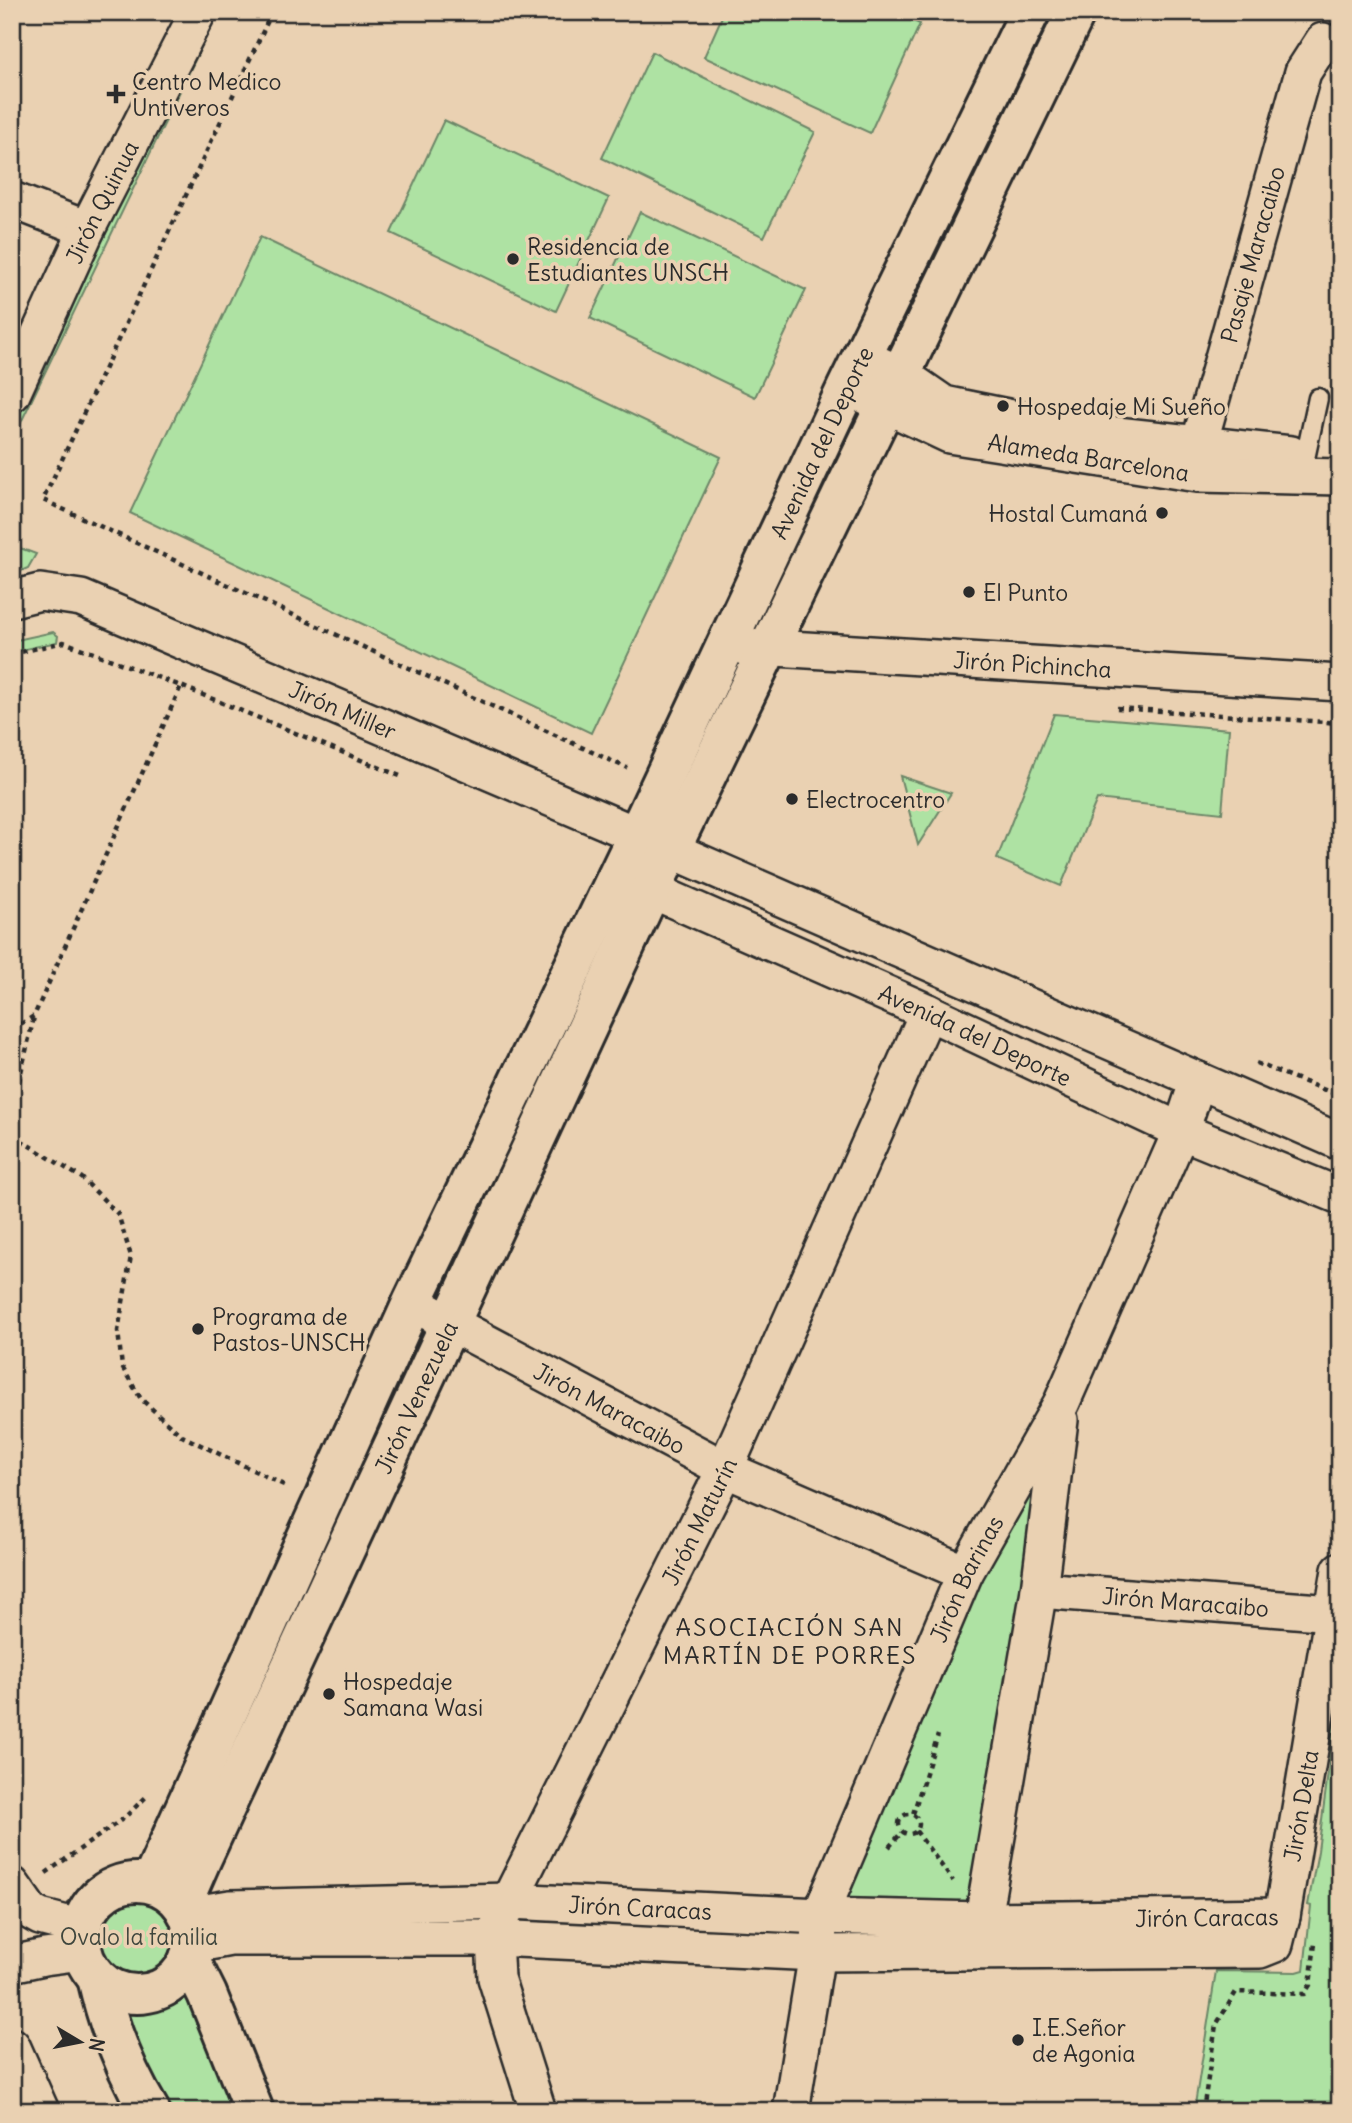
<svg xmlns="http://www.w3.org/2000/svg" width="1352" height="2123" font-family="Delius,sans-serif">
<defs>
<pattern id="grass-tufts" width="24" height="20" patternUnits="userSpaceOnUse" patternTransform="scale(1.75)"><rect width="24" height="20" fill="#aee2a3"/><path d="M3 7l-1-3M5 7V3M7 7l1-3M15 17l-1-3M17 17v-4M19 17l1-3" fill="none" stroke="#96c28c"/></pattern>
</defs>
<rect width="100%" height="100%" fill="#ead1b2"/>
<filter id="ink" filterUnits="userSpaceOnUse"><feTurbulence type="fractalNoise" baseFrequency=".0143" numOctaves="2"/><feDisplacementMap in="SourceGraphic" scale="14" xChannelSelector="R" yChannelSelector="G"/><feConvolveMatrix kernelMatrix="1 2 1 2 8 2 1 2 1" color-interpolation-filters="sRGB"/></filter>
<g filter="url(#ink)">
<path fill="url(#grass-tufts)" stroke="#6c8667" stroke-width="2" d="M 853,419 L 857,422 L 783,576 L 778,577 Z"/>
<path fill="#aee2a3" stroke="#6c8667" stroke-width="2" d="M 203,12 L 218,12 L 12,441 L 12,408 Z
M 724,12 L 893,12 L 920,24 L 870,133 L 704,57 Z
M 652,52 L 815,132 L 764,237 L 602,158 Z
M 444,120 L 609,198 L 556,311 L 391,233 Z
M 640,212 L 806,290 L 755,397 L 590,318 Z
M 260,237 L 721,457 L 591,733 L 130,513 Z
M 12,545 L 36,554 L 28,568 L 12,575 Z
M 53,632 L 58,636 L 57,642 L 12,652 L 12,641 Z
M 1054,714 L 1229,729 L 1222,813 L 1097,799 L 1061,886 L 997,859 Z
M 900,776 L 951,793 L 918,845 Z
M 1046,1464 L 973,1907 L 844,1901 L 982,1564 Z
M 1340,1679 L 1340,2111 L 1194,2111 L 1216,1971 L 1297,1972 L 1304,1970 L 1311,1906 L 1308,1905 L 1318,1851 Z
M 137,1884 L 154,1886 L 182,1904 L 189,1958 C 178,1971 163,1986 144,1990 C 132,1992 113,1982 102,1978 L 86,1928 C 102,1900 105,1894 137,1884 Z
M 187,1981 L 240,2111 L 171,2111 L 115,2019 L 119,1995 C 154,2002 157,1998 187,1981 Z"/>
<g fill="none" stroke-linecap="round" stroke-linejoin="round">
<defs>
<path id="lane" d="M 1306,454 L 1318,398"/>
<g id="street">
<path d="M 12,200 L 87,229"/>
<path d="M 862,357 L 902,375 L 944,404 L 1071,430 L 1291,454"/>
<path id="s1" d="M 847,387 L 949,435 L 1198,474 L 1340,477"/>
<path id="s2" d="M 12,394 L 87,229 L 198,12"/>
<path id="s3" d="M 1197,466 L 1199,444 L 1303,72 L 1323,41"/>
<path id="s4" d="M 12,599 L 40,592 L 81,598 L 637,835 L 1340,1142"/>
<path id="s5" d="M 727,645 L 1340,683"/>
<path id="s6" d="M 651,890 L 928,1012 L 1181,1131 L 1340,1196"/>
<path id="s7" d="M 412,1303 L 725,1469 L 965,1573"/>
<path id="s8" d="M 1039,1590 L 1333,1613"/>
<path d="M 12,1885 L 31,1912 L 40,1917 L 82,1928"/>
<path id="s9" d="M 188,1915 L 230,1908 L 509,1901 L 820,1916 L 981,1920 L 1282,1916"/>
<path d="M 979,1942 L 1039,1590 L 1060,1420"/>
<path id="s10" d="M 193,1945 L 230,1938 L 494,1938 L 817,1953 L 1260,1950 L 1275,1944 L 1282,1916 L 1340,1570"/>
<path d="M 12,1964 L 44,1957 L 82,1952"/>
<path d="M 12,2046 L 41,2111"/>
<path id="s11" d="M 538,2111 L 496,1978 L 494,1938 L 509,1901 L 725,1469 L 928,1012"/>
<path id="s12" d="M 791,2111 L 817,1953 L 820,1916 L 965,1573 L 1062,1402 L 1181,1131 L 1198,1080"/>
</g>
<g id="secondary">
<circle cx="137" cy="1938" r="56"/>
<path id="s13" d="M 151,1883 L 412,1303 L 637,835 L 847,387 L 1030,12"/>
<path id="s14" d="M 182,1904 L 202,1858 L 651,890 L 1076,12"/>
<path d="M 189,1958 L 207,1994 L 254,2111"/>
<path d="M 97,1978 C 108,2025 124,2069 150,2111"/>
</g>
</defs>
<use href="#lane" stroke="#2b2b2b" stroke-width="23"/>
<use href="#street" stroke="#2b2b2b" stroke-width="40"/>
<use href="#secondary" stroke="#2b2b2b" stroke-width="44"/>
<path stroke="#2b2b2b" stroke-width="4.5" stroke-dasharray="5 5" stroke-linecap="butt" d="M 272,12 L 43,500 L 627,768
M 12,654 L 64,642 L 181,686 L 400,776
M 1117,708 L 1340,723
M 12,1029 L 34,1016 L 181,686
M 1256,1063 L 1340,1096
M 12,1111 L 34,1017
M 12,1135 L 82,1178 L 118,1214 L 131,1256 L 118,1331 L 122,1367 L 141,1399 L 182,1436 L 288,1487
M899 1824a10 10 0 1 1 20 0a10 10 0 1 1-20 0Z
M 913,1814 L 938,1735
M 916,1831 L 953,1881
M 889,1847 L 902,1832
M 46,1873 L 124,1818 L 148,1795
M 12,2003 L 17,2014
M 1203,2111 L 1216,2025 L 1236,1992 L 1304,1994 L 1310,1985 L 1315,1943"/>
<use href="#lane" stroke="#ead1b2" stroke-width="18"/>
<use href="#street" stroke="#ead1b2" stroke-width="35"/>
<use href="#secondary" stroke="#ead1b2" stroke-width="38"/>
</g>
</g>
<g fill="#2b2b2b" stroke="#ead1b2" stroke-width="2.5">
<path d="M112.5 83.5h7v7h7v7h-7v7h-7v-7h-7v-7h7z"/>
<circle cx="513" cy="259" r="7"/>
<circle cx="1003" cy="406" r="7"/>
<circle cx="1162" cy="513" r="7"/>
<circle cx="969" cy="592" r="7"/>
<circle cx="792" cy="799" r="7"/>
<circle cx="198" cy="1329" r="7"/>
<circle cx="329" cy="1694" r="7"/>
<circle cx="1018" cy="2040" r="7"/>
</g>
<g text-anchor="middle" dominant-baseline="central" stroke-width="7" stroke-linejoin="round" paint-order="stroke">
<g font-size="23" fill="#2b2b2b" stroke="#ead1b2" text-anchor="start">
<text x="132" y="81">Centro Medico<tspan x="132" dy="26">Untiveros</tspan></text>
<text x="527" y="246">Residencia de<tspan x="527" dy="26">Estudiantes UNSCH</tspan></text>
<text x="1017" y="406">Hospedaje Mi Sueño</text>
<text x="1148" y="513" text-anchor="end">Hostal Cumaná</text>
<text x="983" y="592">El Punto</text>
<text x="806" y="799">Electrocentro</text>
<text x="212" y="1316">Programa de<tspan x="212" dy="26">Pastos-UNSCH</tspan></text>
<text x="343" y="1681">Hospedaje<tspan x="343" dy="26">Samana Wasi</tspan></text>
<text x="1032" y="2027">I.E.Señor<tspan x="1032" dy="26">de Agonia</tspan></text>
</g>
<g font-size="23" fill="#2b2b2b" stroke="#ead1b2">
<text stroke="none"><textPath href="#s2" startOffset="212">Jirón Quinua</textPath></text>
<text stroke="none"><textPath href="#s3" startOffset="219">Pasaje Maracaibo</textPath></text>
<text stroke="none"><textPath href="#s13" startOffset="1589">Avenida del Deporte</textPath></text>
<text stroke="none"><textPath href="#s1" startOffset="254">Alameda Barcelona</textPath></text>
<text stroke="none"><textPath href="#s5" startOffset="306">Jirón Pichincha</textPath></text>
<text stroke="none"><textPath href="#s4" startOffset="355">Jirón Miller</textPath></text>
<text stroke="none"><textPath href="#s6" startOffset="355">Avenida del Deporte</textPath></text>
<text stroke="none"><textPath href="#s14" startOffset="558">Jirón Venezuela</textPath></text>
<text stroke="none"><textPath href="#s7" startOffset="224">Jirón Maracaibo</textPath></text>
<text stroke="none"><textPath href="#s11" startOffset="644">Jirón Maturín</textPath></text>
<text stroke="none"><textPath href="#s12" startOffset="565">Jirón Barinas</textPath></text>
<text stroke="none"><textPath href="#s8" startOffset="147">Jirón Maracaibo</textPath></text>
<text stroke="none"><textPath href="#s10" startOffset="1225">Jirón Delta</textPath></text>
<text stroke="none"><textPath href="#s9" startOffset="453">Jirón Caracas</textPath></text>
<text stroke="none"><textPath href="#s9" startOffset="1020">Jirón Caracas</textPath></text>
</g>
<g font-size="23" fill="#3f463d" stroke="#ead1b2">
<text x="139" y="1936">Ovalo la familia</text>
</g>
<g font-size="24" letter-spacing="2" fill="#2b2b2b" stroke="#ead1b2">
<text x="790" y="1627">ASOCIACIÓN SAN<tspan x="790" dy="28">MARTÍN DE PORRES</tspan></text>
</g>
</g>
<rect width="1352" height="2123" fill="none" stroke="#ead1b2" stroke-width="42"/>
<rect x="21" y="21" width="1310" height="2081" fill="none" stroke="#2b2b2b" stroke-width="2.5" filter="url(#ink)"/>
<g transform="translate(80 2042) rotate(100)" stroke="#ead1b2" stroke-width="5" paint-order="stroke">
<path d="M0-5L12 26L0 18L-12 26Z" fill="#2b2b2b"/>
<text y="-10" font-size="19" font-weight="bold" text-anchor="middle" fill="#2b2b2b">N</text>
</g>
</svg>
